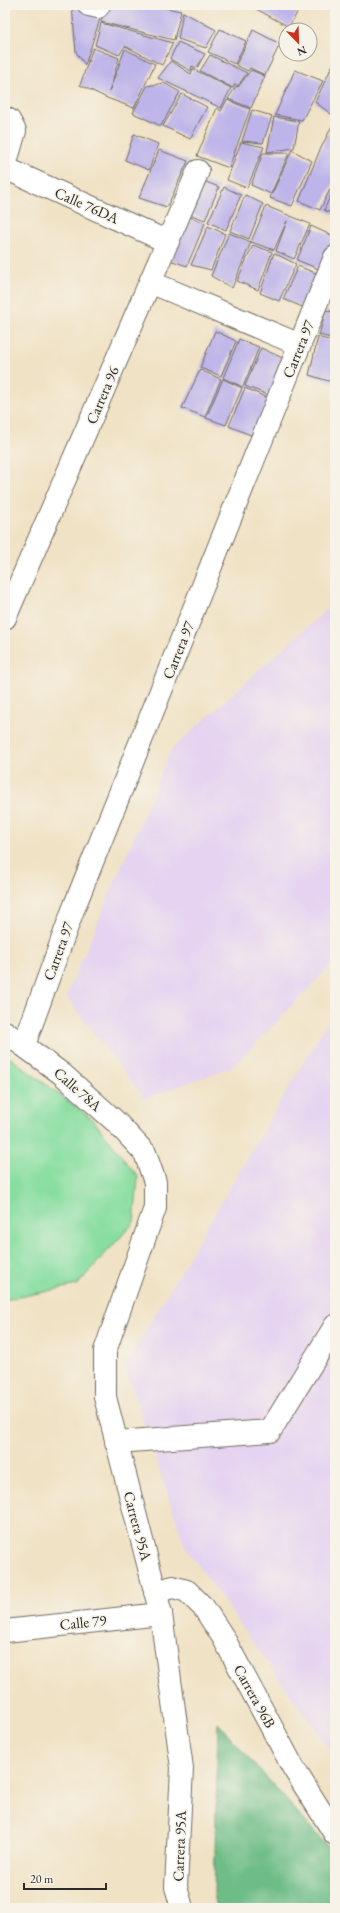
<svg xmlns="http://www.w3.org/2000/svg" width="340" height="1913" font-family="'EB Garamond',serif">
<rect width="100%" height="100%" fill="#f7f3e8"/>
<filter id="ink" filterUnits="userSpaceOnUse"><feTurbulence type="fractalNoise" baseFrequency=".025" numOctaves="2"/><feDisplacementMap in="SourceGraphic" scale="8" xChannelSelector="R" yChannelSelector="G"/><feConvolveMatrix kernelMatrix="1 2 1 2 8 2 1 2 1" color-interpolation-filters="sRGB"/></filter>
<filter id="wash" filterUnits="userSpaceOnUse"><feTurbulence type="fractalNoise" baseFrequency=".012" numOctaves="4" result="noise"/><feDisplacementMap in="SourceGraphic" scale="16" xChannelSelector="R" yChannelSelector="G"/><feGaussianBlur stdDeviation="0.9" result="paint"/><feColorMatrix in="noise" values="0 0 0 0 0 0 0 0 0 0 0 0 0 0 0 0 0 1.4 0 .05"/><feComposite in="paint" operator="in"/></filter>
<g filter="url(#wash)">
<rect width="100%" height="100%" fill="#f0e2c5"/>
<path fill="#e5d3f1" d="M 335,602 L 335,961 L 234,1066 L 145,1099 L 66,997 L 171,750 Z
M 335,1009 L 335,1757 L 185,1547 L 125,1366 Z"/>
<path fill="#88dea1" stroke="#5a8466" d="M 5,1054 L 93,1120 L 138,1177 L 134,1222 L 77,1285 L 5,1300 Z"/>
<path fill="#6ebd87" stroke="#4c7459" d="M 218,1723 L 335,1855 L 335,1908 L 217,1908 L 214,1894 Z"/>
<g id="blocks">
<path fill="#bdb4e9" d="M 105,5 L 151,5 L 181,11 L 174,40 L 101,22 Z
M 249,5 L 288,5 L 298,11 L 289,27 Z
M 72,6 L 100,19 L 85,65 L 76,52 Z
M 183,12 L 216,30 L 206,48 L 178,39 Z
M 101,23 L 173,43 L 162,65 L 125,46 L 119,55 L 95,45 Z
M 220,29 L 246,41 L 235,64 L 208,52 Z
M 253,30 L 280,44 L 265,75 L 250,68 L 248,71 L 236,65 Z
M 178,42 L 205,54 L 197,68 L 192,66 L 191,71 L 170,59 Z
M 93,48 L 119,58 L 109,92 L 125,49 L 155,64 L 134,108 L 107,98 L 80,85 Z
M 210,55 L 247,73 L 238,86 L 235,84 L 233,88 L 200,71 Z
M 335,60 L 335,117 L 315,102 Z
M 171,61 L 191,74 L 193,69 L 231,88 L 221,108 L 158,78 Z
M 251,70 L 265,76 L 251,108 L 228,99 L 236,86 L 238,87 Z
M 295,70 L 323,81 L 302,120 L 275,115 Z
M 164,83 L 180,92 L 161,126 L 133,113 L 147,86 Z
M 182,94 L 207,107 L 190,139 L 163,126 Z
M 227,100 L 250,109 L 229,168 L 197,156 L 217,108 L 221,111 Z
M 252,110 L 272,116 L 263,143 L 242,141 Z
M 274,117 L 299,121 L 294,148 L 267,152 Z
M 335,120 L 335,179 L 320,210 L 299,201 L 319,152 Z
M 134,134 L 158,144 L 149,170 L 125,160 Z
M 241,142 L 264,147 L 247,188 L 227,180 Z
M 159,150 L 188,161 L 167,207 L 139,198 Z
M 292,150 L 312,161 L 292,206 L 270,198 Z
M 263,153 L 289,153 L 271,194 L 251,185 Z
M 198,179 L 219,187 L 205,220 L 184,212 Z
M 335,186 L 335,215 L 324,210 Z
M 224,187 L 241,195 L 226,230 L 208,222 Z
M 245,195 L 263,204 L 249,239 L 230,231 Z
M 266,206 L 310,224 L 294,259 L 276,251 L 287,221 L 274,250 L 251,242 Z
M 183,214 L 205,223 L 187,266 L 164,258 Z
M 208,226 L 225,234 L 211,270 L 191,265 Z
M 311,226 L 335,237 L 335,250 L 326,272 L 297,260 Z
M 229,233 L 251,242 L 232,288 L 211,276 Z
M 253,245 L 272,252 L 258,290 L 237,281 Z
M 274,253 L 296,264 L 279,301 L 260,293 Z
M 298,266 L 323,276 L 310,310 L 283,299 Z
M 326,310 L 335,313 L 335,339 L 319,335 Z
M 215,331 L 236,341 L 221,376 L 200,368 Z
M 318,337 L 335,342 L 335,383 L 309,375 Z
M 239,339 L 259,347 L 243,387 L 223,378 Z
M 261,348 L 289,361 L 273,397 L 245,386 Z
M 200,370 L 221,379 L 205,417 L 182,408 Z
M 223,379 L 242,388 L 226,425 L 206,418 Z
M 245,388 L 270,399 L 253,436 L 229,426 Z"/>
</g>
</g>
<g filter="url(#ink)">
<use href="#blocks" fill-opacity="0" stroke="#706b61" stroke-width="1"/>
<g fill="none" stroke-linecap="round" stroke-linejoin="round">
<defs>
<path id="minor" d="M 89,5 L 98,7 L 99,5
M 5,118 L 9,120 L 15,131 L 5,166
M 5,168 L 168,242
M 150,282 L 300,345
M 5,618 L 198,171
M 24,1045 L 73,910 L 335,257
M 116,1442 L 270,1431 L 335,1326
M 155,1592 L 173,1587 L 187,1591 L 204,1608 L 223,1637 L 294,1769 L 335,1834
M 5,1631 L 161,1614"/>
<path id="tertiary" d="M 5,1032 L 62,1074 L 116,1122 L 145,1153 L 155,1182 L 155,1208 L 105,1351 L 105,1397 L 161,1614 L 182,1768 L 176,1887 L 182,1908"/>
</defs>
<use href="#minor" stroke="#706b61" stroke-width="24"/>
<use href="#tertiary" stroke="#706b61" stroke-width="24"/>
<use href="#minor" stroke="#fff" stroke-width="22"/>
<use href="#tertiary" stroke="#fff" stroke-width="22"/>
</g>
</g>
<g text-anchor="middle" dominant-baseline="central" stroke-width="3.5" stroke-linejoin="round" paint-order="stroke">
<g font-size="15" fill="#2b2b2b" stroke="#f7f3e8">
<text transform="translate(87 205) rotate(24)">Calle 76DA</text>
<text transform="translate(298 349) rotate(-68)">Carrera 97</text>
<text transform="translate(102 395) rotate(-67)">Carrera 96</text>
<text transform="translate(178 650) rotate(-68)">Carrera 97</text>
<text transform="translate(58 951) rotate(-70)">Carrera 97</text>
<text transform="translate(78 1089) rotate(41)">Calle 78A</text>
<text transform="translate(138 1526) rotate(75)">Carrera 95A</text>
<text transform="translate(83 1622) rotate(-6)">Calle 79</text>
<text transform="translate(255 1696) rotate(61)">Carrera 96B</text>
<text transform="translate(179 1846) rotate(-88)">Carrera 95A</text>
</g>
</g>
<rect width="340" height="1913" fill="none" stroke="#f7f3e8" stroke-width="20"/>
<g transform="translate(298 42) rotate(157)"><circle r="19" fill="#f7f3e8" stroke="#a5a39c"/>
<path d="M0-3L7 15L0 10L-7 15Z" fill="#c8321e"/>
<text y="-6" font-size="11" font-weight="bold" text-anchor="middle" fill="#2b2b2b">N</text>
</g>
<path d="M24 1883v6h82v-6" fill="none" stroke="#2b2b2b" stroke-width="2"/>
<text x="30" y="1883" font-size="12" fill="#2b2b2b" stroke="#f7f3e8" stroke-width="3" paint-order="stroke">20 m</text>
</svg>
